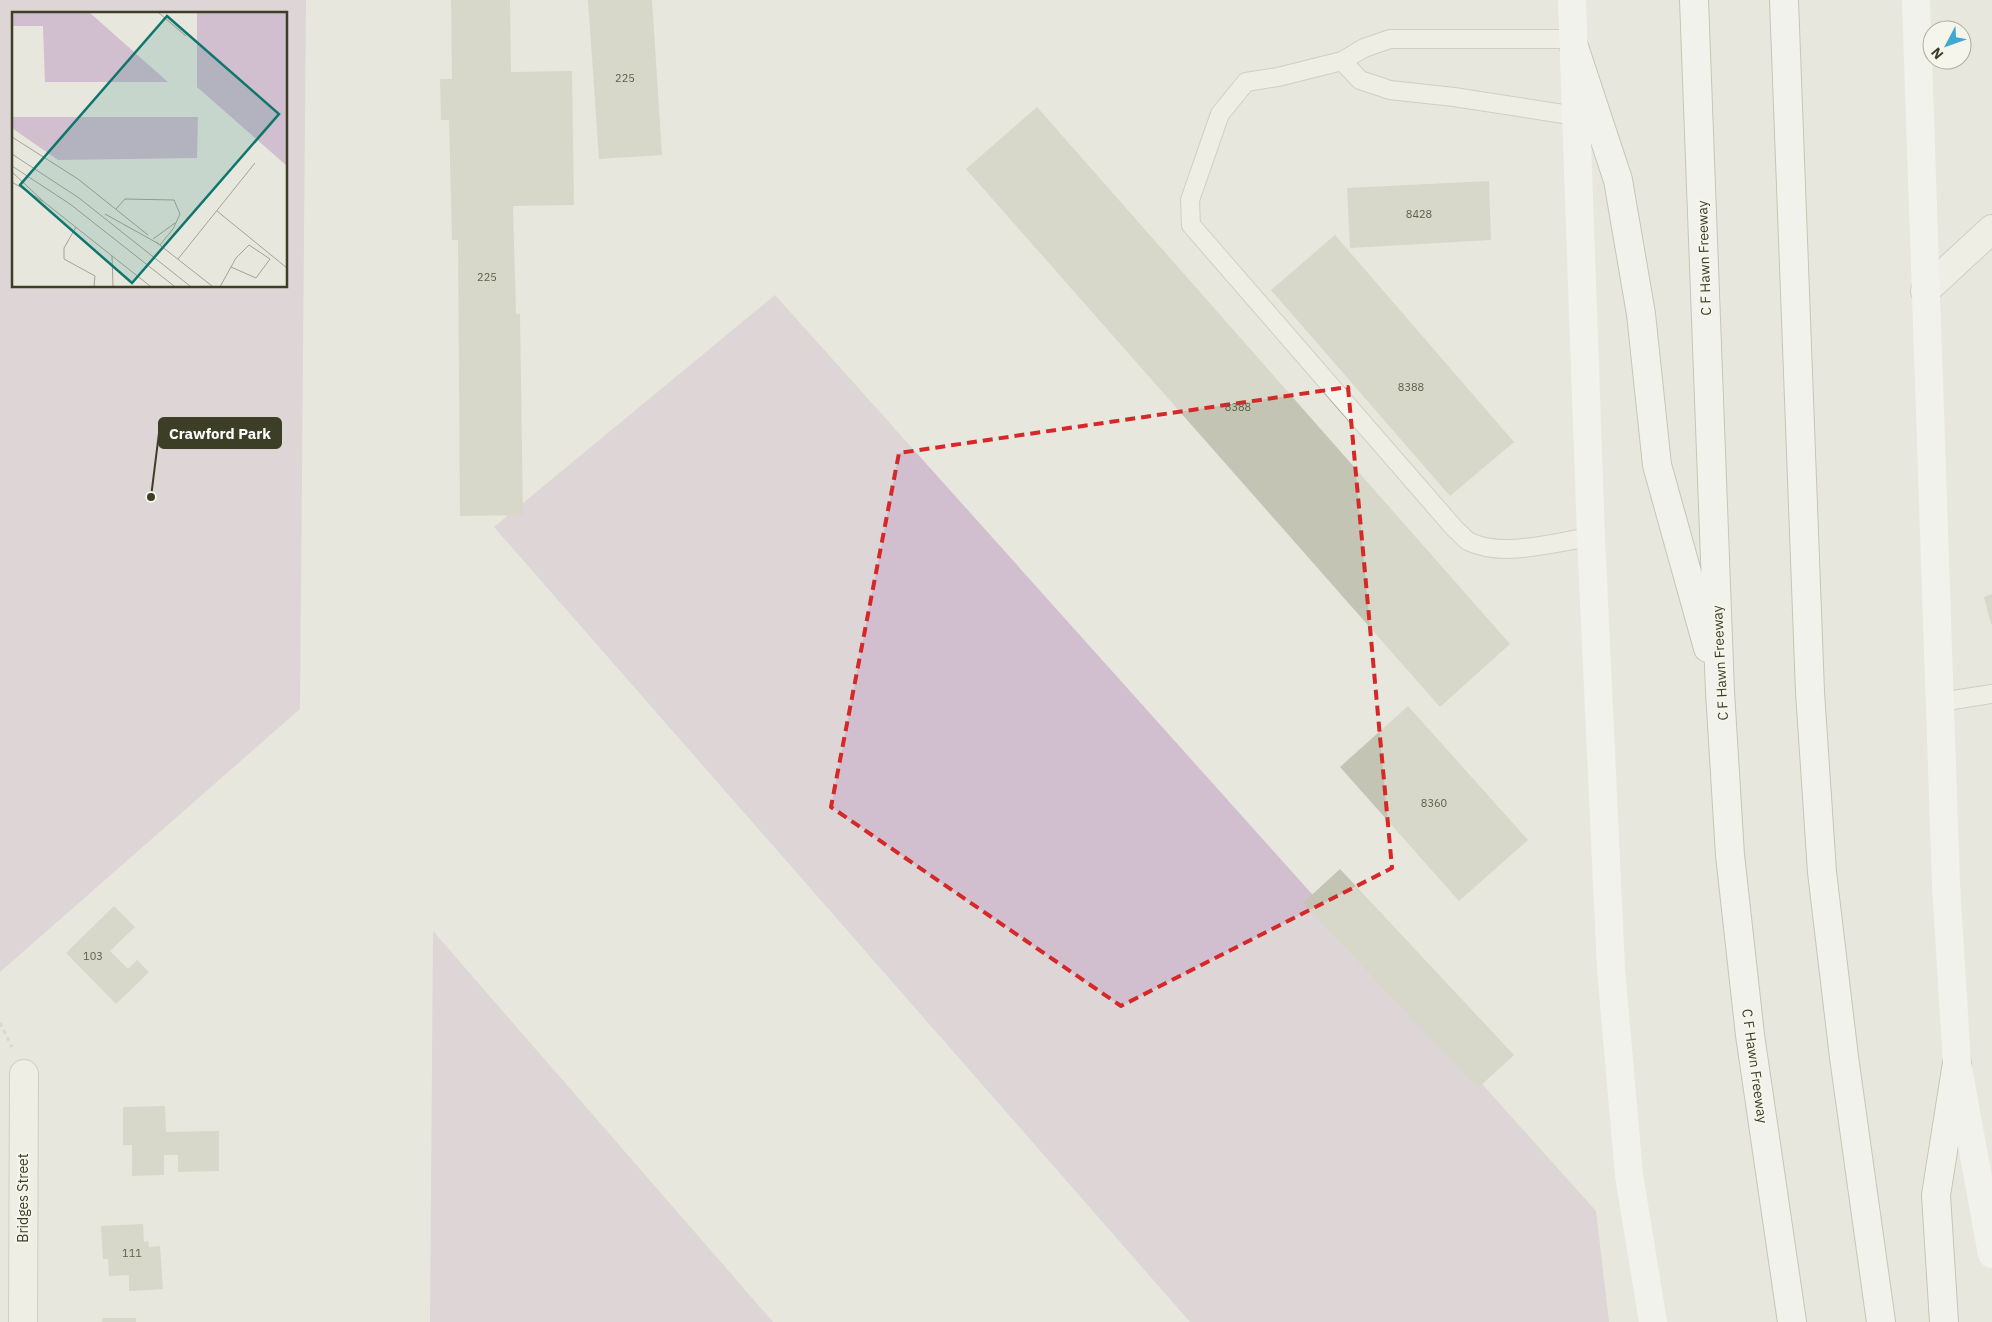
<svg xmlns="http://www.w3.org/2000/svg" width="1992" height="1322" font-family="'IBM Plex Sans',sans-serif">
<rect width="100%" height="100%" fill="#e7e7dd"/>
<path fill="#d1bece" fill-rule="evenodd" d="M 0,0 L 306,0 L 300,709 L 0,972 ZM 14,14 L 286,14 L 286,286 L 14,286 Z
M 775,295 L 1596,1211 L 1609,1322 L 1190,1322 L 494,527 Z
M 433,931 L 773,1322 L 430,1322 Z"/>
<path fill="#c3c4b4" d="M 451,0 L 510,0 L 511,72 L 572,71 L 574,205 L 513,206 L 516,314 L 520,314 L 523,515 L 460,516 L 458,240 L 452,240 L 449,120 L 441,120 L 440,79 L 452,79 Z
M 588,0 L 652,0 L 662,155 L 599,159 Z
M 1037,107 L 1510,644 L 1440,707 L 966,169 Z
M 1489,181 L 1491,240 L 1350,248 L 1347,188 Z
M 1335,235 L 1514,442 L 1450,496 L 1271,290 Z
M 1992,594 L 1992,624 L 1991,624 L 1984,597 Z
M 1408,706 L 1528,840 L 1459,901 L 1340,767 Z
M 1340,869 L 1514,1055 L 1478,1088 L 1303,903 Z
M 114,906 L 135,927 L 110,951 L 128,969 L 137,960 L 149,972 L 116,1004 L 66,953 Z
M 165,1106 L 166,1132 L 219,1131 L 219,1171 L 178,1172 L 178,1155 L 164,1155 L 164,1175 L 132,1176 L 132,1145 L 123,1145 L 123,1107 Z
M 143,1224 L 144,1242 L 148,1241 L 149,1247 L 160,1246 L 163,1289 L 129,1291 L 129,1275 L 109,1276 L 108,1259 L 103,1259 L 101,1226 Z
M 103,1318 L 136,1318 L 136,1322 L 102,1322 Z"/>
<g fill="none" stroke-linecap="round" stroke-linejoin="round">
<defs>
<path id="lane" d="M 1573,39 L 1390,39 L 1364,48 L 1342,61 L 1278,77 L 1246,82 L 1220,114 L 1190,200 L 1191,225 L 1455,529 C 1460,533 1465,540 1470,542 C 1503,558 1556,542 1591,537
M 1342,61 L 1360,80 L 1390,90 L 1454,97 L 1576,116
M 1940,702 L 1992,694"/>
<path id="street" d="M 1925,291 L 1992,229
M 23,1322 L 24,1074"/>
<path id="highway" d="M 1694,0 L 1720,692 L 1730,855 L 1750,1035 L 1792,1322
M 1784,0 L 1810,692 L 1822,872 L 1844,1057 L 1881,1322
M 1574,47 L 1618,180 L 1641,314 L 1657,465 L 1708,648
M 1944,1322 L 1936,1195 L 1957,1063"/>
</defs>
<use href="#lane" stroke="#b1b1a2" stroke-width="20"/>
<use href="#street" stroke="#b1b1a2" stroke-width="30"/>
<use href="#highway" stroke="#9d9e84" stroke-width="30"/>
<path stroke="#c5c5bb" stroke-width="3" stroke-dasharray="4 4" stroke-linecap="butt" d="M 0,1023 L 12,1047"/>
<use href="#lane" stroke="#f5f5f0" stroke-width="18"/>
<use href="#street" stroke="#f5f5f0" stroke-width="28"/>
<path stroke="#fff" stroke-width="28" d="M 1572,0 L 1591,537 L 1611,969 L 1629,1175 L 1653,1322
M 1916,0 L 1946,885 L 1957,1063 L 1992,1254"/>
<use href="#highway" stroke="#fff" stroke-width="28"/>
</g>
<path d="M0 0H1992V1322H0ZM 1348,387 L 1392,868 L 1121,1006 L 831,807 L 899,453 Z" fill="#e7e7dd" fill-opacity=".55" fill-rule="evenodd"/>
<path fill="none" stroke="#d62828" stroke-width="4" stroke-dasharray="10 6" stroke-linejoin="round" d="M 1348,387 L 1392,868 L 1121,1006 L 831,807 L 899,453 Z"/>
<g text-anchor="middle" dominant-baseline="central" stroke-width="4" stroke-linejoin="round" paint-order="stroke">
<g font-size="11" fill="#5e604a">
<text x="625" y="78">225</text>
<text x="1419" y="214">8428</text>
<text x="487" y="277">225</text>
<text x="1411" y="387">8388</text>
<text x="1238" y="407">8388</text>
<text x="1434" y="803">8360</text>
<text x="93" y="956">103</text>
<text x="132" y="1253">111</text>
</g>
<g font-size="14" fill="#3d3e26" stroke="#f5f5ec">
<text transform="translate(1704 258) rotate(-92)">C F Hawn Freeway</text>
<text transform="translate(1720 663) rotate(-93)">C F Hawn Freeway</text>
<text transform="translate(1755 1066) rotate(82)">C F Hawn Freeway</text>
<text transform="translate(23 1198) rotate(-90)">Bridges Street</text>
</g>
</g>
<g transform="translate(12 12)">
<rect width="275" height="275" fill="#e7e7dd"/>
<path d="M 0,1 L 78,1 L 156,70 L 33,70 L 31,14 L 0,14 ZM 185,1 L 275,1 L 275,154 L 185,75 ZM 0,105 L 186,105 L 185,146 L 46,148 L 0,116 Z" fill="#d1bece"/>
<path fill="none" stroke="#a3a394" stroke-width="1" d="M 147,1 L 174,24M 0,125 L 66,167 L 136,223M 0,142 L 67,186 L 178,274M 0,154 L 58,192 L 162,274M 0,160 L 32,190M 0,170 L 32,190 L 138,274M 104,197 L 113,187 L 162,188 L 168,202 L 161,217 L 148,233M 205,199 L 275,256M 93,202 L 147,232M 64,215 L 52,236 L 52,247 L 83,264 L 82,274M 141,227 L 163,211M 144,230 L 200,274M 100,244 L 101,274M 166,247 L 243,151M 208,274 L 209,273 L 224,246 L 237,233 L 258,247 L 244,266 L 219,255"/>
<path fill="#0f766e" fill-opacity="0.15" stroke="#0f766e" stroke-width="2.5" d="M 155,4 L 267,102 L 120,271 L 8,173 Z"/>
<rect width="275" height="275" fill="none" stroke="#3d3e26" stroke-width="2.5"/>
</g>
<path fill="none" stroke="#3d3e26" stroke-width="2" d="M151 497L159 433"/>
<circle fill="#3d3e26" stroke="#f5f5ec" stroke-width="2" cx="151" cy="497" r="5"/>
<rect fill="#3d3e26" stroke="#3d3e26" stroke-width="2" x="159" y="418" width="122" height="30" rx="5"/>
<g font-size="15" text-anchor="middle" font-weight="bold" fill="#fff">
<text x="220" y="439">Crawford Park</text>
</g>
<g transform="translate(1947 45) rotate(229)"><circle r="24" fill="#f5f5ec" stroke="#abac9d"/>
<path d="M0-4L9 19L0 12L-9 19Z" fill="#3fa9cf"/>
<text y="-8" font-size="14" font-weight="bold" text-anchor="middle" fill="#3d3e26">N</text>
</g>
</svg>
